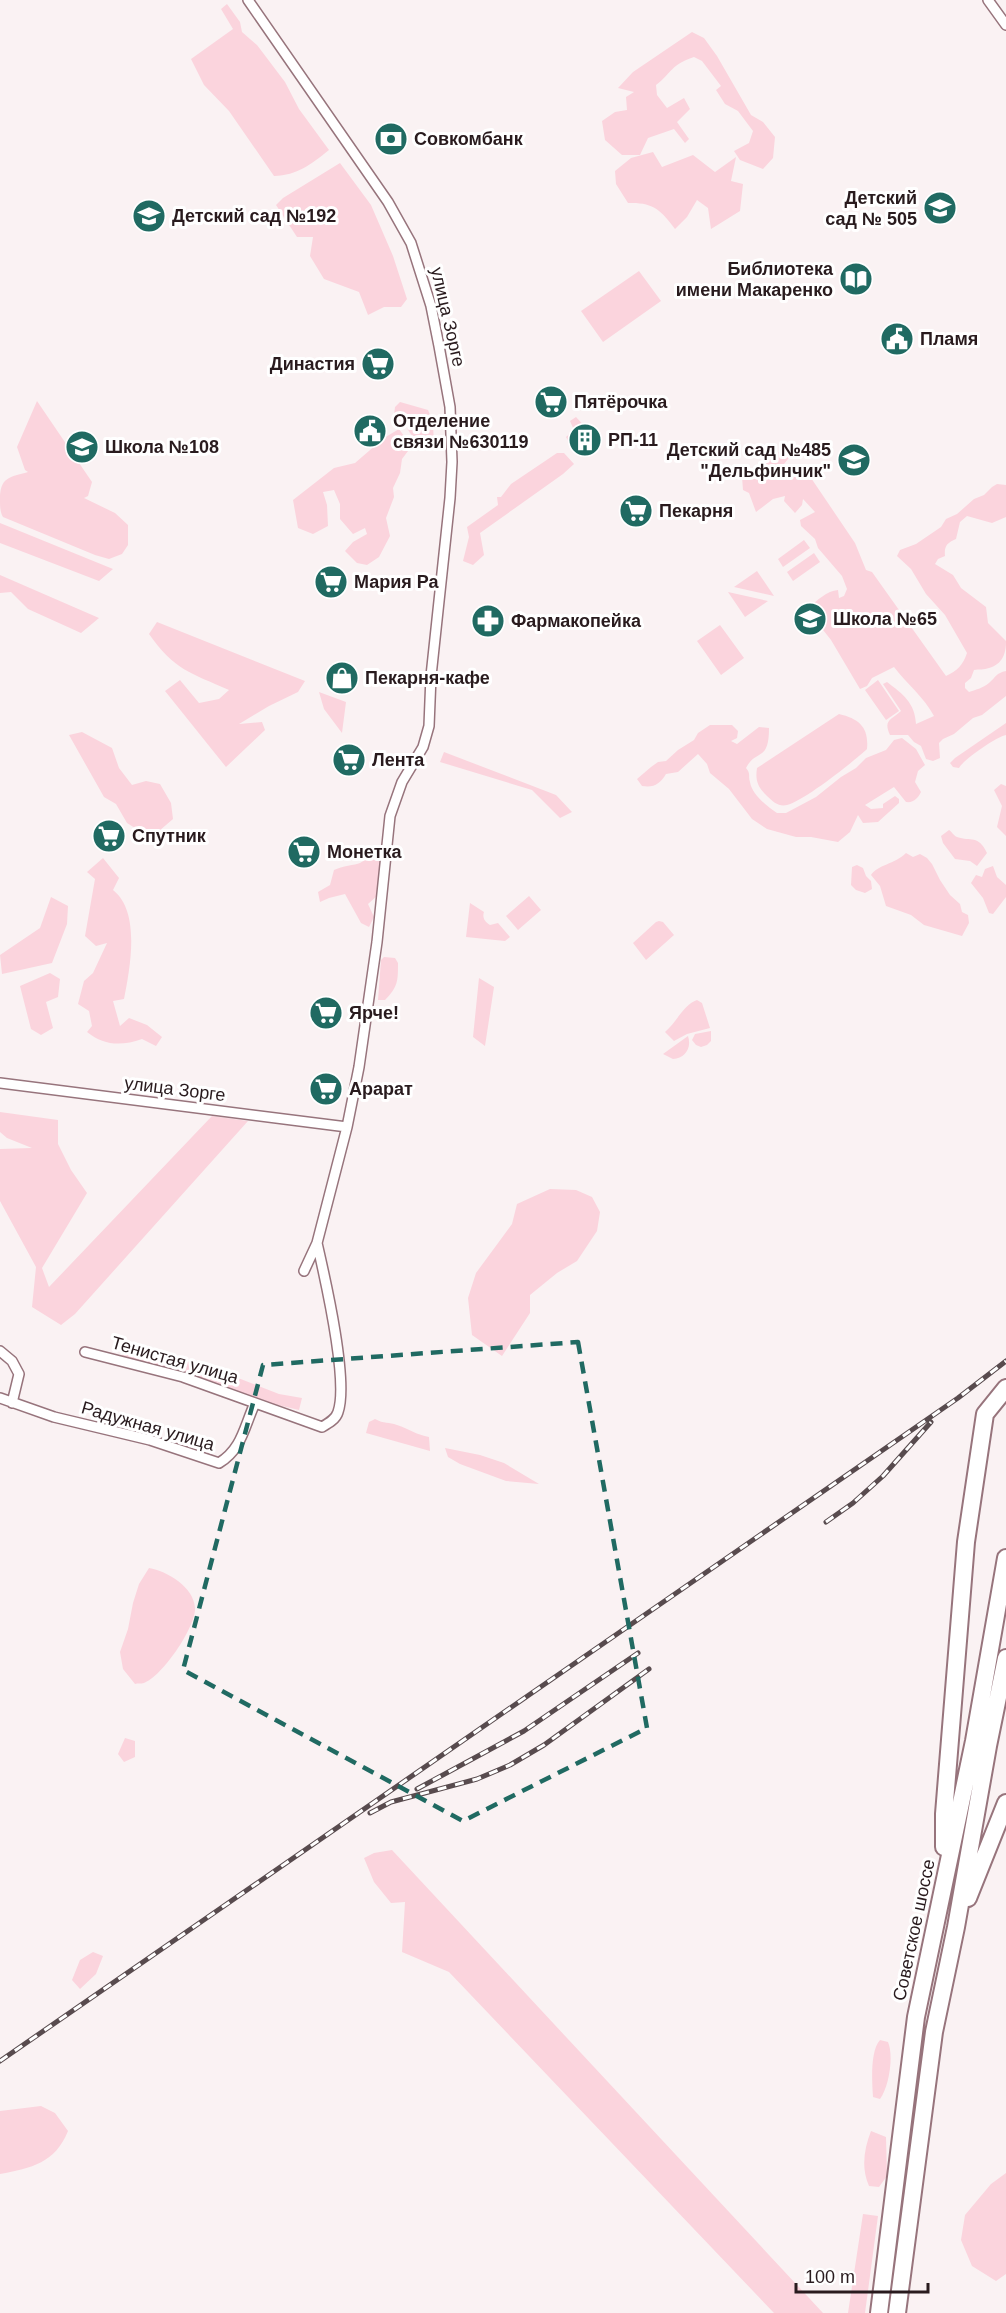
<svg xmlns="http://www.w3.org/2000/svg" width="1006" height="2313" font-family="Helvetica,sans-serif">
<rect width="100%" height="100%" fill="#faf2f3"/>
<path fill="#fbd4dd" d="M 227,4 L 240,22 L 242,32 L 257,45 L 285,82 L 299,109 L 329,150 C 310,165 298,175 274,176 L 229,111 L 204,85 L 191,59 L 233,29 L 221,9 Z
M 692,32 L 704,38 L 717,56 L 751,115 L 763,122 L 775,137 L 773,158 L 763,169 L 740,160 L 734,151 L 749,143 L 753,131 L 738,111 L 725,104 L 716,90 L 721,86 L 702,61 L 694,57 C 670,65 673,72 656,85 L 657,95 L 667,108 L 684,98 L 690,109 L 677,122 L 689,139 L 685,143 L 674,129 L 648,138 L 640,155 L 622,155 L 605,140 L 602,121 L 615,112 L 627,110 L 626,97 L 634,92 L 618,88 L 633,72 Z
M 653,152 L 662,167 L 693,155 L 715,172 L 736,157 L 731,181 L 743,184 L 740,211 L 711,229 L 708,208 L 697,200 L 687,217 L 675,229 C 661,210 653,202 628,203 L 616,184 L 615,171 L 631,158 Z
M 340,163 L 371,205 L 393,256 L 407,299 L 401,307 L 384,307 L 368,315 L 359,292 L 324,279 L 310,256 L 313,237 L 297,237 L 276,205 L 283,198 Z
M 639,271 L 661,301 L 603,342 L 581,311 Z
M 37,401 L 92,482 L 88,496 L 84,498 L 115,513 L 128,525 L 128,545 L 122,554 L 109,559 L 95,555 L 3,517 C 0,512 0,506 0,499 C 0,477 10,477 28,472 L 25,470 L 17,447 Z
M 400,402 L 428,410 L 433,422 L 434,449 C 420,443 410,438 405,423 L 393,423 L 395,407 Z
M 576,417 L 589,431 L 570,444 L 566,437 L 574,430 L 570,421 Z
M 399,429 L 404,436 L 411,439 L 411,447 L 402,459 L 400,473 L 393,488 L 394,497 L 386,518 L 390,536 L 379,557 L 367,565 L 357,563 L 345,551 L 353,542 L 367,534 L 365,528 L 353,534 L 340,519 L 340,504 L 334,490 L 323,492 L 327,505 L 328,526 L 313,534 L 298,528 L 293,500 L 334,468 L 355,463 L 384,438 Z
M 790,448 L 792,454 L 784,464 L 790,475 L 795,477 L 807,472 L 855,543 L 866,570 L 872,572 L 946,676 C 957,671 963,665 967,653 L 945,615 L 926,594 L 911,569 L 897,556 L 900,550 L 916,544 L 941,527 L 946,519 L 957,514 L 974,499 L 984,495 L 992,487 L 997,484 L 1006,485 L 1006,517 L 992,523 L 967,516 L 960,522 L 956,539 C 947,543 944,546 945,556 L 938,559 L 935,564 L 953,575 L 961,588 L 986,607 L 988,623 L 1006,641 C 1006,653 1003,664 989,668 C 984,670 979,669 974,670 L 971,678 L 965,683 L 965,688 L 969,692 C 975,690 983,688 989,683 C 996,677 996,673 1006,671 L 1006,696 L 982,715 L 973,718 L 954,734 L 943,739 L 939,743 L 940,758 L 933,761 L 926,759 L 921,746 L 914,742 L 908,735 L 890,735 C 883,720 891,720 901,711 L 883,684 L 887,682 C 903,694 915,703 916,724 L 934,716 C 924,697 907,684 894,667 L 872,678 L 867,686 L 860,689 L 831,640 L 812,616 L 809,608 C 817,600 827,591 838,590 L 839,598 L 844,596 L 847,589 L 842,576 L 818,548 L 815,539 L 801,526 L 800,520 L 815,512 L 803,499 L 802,505 L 795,513 L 784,501 L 785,496 L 773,499 L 756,512 L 749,493 L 743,490 L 742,477 L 772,455 Z
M 557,453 L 564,453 L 574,464 L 563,474 L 480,533 L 484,555 L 473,565 L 463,561 L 469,537 L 467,527 L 498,505 L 497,497 L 501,497 L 511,484 Z
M 0,523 L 113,569 L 99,581 L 0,543 Z
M 804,540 L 810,548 L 783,567 L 778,559 Z
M 814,553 L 820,562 L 793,581 L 787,572 Z
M 757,571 L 774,596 L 734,587 Z
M 0,575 L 99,618 L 81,633 L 28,609 L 11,592 L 0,593 Z
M 728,592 L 768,601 L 745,617 Z
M 157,622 L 305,681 L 298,692 L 269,706 L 239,724 L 262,722 L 265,730 L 226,767 L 165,691 L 180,680 L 199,703 L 219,699 L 229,690 C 191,673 174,670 149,634 Z
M 720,625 L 744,658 L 721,675 L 697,641 Z
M 878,680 L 899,711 L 886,720 L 865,690 Z
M 319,692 L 346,702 L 342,733 L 324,709 Z
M 839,714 C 860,719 869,728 867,749 C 853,762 804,801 787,805 C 779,807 773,802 767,796 C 758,787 755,781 757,768 Z
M 1006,723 L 1006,735 C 996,737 963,760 959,768 L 953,767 L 950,763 L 955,758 Z
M 710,725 L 732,725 L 738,731 L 737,738 L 731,741 L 737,744 L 759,727 L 769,728 C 769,763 756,748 746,768 C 751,774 748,775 750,782 C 752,795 767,806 777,813 L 786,813 L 816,797 L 841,777 L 856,768 L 866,758 L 886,750 L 894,740 L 902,738 L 916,749 L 925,765 L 918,771 L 915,782 L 921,792 C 918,798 914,803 906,802 L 894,787 L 865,805 L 871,809 L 883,808 L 883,804 L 895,796 L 899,799 L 899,803 L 878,822 L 863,823 L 858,815 L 850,832 L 838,842 L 811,837 L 796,837 L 767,829 L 752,819 L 729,789 L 710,773 L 707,764 L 698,754 L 678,772 L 666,774 C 660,784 654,788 642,786 L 637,779 L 651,767 L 658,762 L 666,761 L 678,750 L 694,740 L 698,733 Z
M 82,732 L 112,748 L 119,768 L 132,785 L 146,781 L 160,784 L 171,803 L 173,819 L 159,831 L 146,835 L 127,823 L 116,804 L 104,797 L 69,735 Z
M 444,752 L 556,795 L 572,812 L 560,818 L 532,790 L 440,762 Z
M 1001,784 L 1006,786 L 1006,836 L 997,827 L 1002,806 L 994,790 Z
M 949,830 C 952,832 954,836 957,837 C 971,842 978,834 987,853 L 977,866 L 970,861 L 955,859 L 943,843 L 941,836 Z
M 382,851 L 378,895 L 368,904 L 374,917 L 369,927 L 361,923 L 345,894 L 329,898 L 320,902 L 318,892 L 330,885 L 334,870 C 342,866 355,865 360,863 C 370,858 365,854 382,851 Z
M 906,853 L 913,857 L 920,854 L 927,858 L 932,864 L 940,880 L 950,895 L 960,904 L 962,912 L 968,915 L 969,923 L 962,936 L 924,925 L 911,915 L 886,906 L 880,886 L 871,875 C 877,865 895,864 906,853 Z
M 103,858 L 119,878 L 113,890 C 141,912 130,968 124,999 L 113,1001 L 120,1026 L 129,1018 L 147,1025 L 162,1037 L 156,1046 L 142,1039 C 122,1046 104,1046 87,1032 L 92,1026 L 89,1011 L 78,1004 L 84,981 L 93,973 L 107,943 L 96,946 L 85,936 L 95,879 L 87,872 Z
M 857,865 L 863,868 L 866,876 L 871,881 L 872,889 L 865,893 L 856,890 L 851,885 L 852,867 Z
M 993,866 L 997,877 L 1006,885 L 1006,897 L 993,914 L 989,913 L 983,898 L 971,883 L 976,875 L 982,877 L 985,869 Z
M 529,896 L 541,910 L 518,930 L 506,916 Z
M 51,897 L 68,906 L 67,924 L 52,963 L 2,974 L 0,955 L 40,928 Z
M 470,903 L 484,912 C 482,918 485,922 490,925 L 498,923 L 510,937 L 505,941 L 466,937 Z
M 659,921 L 663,922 L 674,935 L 646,960 L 633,943 L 656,922 Z
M 384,957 L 395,958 L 398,963 C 398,981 398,987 385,1000 L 378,1000 L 381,960 Z
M 50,973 L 60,979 L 58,997 L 46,1002 L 53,1028 L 41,1035 L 31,1029 L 20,986 Z
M 479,978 L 494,987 L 485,1046 L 473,1037 Z
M 697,1000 L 702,1003 L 710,1028 L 687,1034 L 674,1041 L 665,1032 C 676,1023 684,1004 697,1000 Z
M 711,1031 L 711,1041 L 707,1045 L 701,1047 L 696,1045 L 692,1040 L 695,1034 Z
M 688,1036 C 692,1048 685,1058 673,1059 L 663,1054 Z
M 0,1112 L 58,1120 L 58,1144 L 71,1170 L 87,1193 L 42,1268 L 49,1287 L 212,1116 L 248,1121 L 75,1314 L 61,1325 L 32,1307 L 36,1267 L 0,1201 L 0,1149 L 32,1148 L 7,1138 L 0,1132 Z
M 550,1189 L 576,1190 L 592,1197 L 600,1212 L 597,1231 L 577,1261 L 557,1273 L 530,1295 L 530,1313 L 502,1356 L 472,1335 L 468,1298 L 476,1273 L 512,1224 L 517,1204 Z
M 136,1344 L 169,1358 L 215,1366 L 233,1376 L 279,1394 L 302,1398 L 299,1410 L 243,1397 L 120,1359 L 127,1347 Z
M 375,1419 C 384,1424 389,1422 397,1425 C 409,1429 417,1435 429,1437 L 430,1451 L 366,1433 L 369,1422 Z
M 445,1448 L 480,1455 L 504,1463 L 539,1484 L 506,1481 L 460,1464 L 448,1457 Z
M 149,1568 C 167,1571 194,1587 195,1608 C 196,1627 162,1677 144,1683 C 141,1684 138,1683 135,1684 L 123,1669 L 120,1652 L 128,1629 L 133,1603 L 139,1584 Z
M 125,1738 L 135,1741 L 135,1757 L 124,1762 L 118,1754 Z
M 392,1850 L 823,2313 L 774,2313 L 449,1972 L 402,1952 L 405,1902 L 391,1903 L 374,1882 L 364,1858 L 374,1853 Z
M 93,1952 L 103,1956 L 96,1974 L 80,1989 L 72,1980 L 80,1960 Z
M 880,2040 L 888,2042 C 894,2056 889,2087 880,2099 L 873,2097 C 872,2082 870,2051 880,2040 Z
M 41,2106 L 55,2113 L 68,2131 C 55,2163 32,2168 0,2174 L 0,2111 Z
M 871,2131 L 886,2137 L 887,2176 L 879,2187 L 869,2186 C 861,2168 864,2149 871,2131 Z
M 1006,2173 L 1006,2274 L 996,2281 L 972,2266 L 961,2240 L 965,2215 L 991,2184 Z
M 863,2214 L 878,2216 L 865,2313 L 848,2313 Z"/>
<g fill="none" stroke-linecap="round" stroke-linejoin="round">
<defs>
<path id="street" d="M 248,0 L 388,202 L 411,243 L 431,306 L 439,346 L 450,407 L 452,462 L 450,498 L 431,676 L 429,726 L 423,747 L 402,782 L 390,816 L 377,942 L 359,1067 L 347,1127 L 317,1243 L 304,1271
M 988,0 L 1006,25
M 0,1083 L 347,1127
M 0,1351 L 12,1361 L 19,1374 L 12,1403
M 85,1352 L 183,1377 L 322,1427 C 329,1423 336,1419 338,1412 C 349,1381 325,1278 317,1243
M 0,1398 L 54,1417 L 150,1440 L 219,1463 C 242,1449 244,1427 255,1403"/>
<path id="highway" d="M 944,1847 L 944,1814 L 966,1542 L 985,1414 L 1006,1388
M 968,1898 L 1006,1803
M 879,2313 L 916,2017 L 974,1741 L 1006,1558
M 897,2313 L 934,2032 L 956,1927 L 988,1746 L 1006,1658"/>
</defs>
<use href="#street" stroke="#97747c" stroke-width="12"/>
<use href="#highway" stroke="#97747c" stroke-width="20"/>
<use href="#street" stroke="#fff" stroke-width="9"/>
<use href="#highway" stroke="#fff" stroke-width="16"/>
<defs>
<path id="rail" d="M 826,1522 L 853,1503 L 883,1476 L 931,1422
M 417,1789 L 524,1731 L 638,1653
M 370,1813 L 391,1802 L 477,1779 L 510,1765 L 544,1745 L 649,1669
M 0,2061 L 958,1398 L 1006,1361"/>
</defs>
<use href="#rail" stroke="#584b4e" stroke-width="5"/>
<use href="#rail" stroke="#fff" stroke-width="3" stroke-dasharray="9" stroke-linecap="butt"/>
</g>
<path fill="none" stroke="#206a62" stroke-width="4.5" stroke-dasharray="12 8" stroke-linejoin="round" d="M 578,1342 L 647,1728 L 463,1821 L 183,1670 L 263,1365 Z"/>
<defs>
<symbol id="bank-disc" viewBox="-11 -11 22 22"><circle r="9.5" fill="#206a62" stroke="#fff"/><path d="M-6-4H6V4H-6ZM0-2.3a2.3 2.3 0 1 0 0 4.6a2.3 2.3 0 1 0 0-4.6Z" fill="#fff"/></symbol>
<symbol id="school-disc" viewBox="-11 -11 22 22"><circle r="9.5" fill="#206a62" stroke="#fff"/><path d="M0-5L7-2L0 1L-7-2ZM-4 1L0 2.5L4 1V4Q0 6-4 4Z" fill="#fff"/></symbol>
<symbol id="library-disc" viewBox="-11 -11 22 22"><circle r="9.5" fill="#206a62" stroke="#fff"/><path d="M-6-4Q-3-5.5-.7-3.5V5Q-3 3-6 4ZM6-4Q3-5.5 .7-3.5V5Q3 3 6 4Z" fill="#fff"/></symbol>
<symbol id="civic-disc" viewBox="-11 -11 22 22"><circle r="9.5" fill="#206a62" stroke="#fff"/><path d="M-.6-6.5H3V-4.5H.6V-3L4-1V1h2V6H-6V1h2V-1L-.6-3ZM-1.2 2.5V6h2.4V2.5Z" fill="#fff"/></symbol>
<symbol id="supermarket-disc" viewBox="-11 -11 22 22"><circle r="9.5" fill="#206a62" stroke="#fff"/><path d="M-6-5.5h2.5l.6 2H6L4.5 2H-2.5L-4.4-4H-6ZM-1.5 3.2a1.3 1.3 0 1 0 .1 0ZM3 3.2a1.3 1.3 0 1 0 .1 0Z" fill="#fff"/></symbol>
<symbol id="building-disc" viewBox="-11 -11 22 22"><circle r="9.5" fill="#206a62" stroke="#fff"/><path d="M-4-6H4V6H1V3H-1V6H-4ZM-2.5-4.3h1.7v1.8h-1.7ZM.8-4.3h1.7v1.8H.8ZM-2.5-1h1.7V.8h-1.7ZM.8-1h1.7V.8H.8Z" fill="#fff"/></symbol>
<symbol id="pharmacy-disc" viewBox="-11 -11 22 22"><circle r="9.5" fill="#206a62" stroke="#fff"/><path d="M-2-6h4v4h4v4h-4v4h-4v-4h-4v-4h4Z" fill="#fff"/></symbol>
<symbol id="shop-disc" viewBox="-11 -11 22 22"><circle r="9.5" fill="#206a62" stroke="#fff"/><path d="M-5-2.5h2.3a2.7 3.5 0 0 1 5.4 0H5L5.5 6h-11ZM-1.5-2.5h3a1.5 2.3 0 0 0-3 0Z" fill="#fff"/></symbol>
</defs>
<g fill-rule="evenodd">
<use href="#bank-disc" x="372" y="120" width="38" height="38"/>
<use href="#school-disc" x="921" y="189" width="38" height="38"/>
<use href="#school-disc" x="130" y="197" width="38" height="38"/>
<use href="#library-disc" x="837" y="260" width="38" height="38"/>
<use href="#civic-disc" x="878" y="320" width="38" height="38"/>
<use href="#supermarket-disc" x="359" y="345" width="38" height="38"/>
<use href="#supermarket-disc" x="532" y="383" width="38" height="38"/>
<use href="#civic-disc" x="351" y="412" width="38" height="38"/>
<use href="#building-disc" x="566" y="421" width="38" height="38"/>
<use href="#school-disc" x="63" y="428" width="38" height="38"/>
<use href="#school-disc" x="835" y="441" width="38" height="38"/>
<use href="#supermarket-disc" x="617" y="492" width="38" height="38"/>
<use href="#supermarket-disc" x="312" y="563" width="38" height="38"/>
<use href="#school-disc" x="791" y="600" width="38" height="38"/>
<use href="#pharmacy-disc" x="469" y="602" width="38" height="38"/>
<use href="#shop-disc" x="323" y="659" width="38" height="38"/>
<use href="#supermarket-disc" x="330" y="741" width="38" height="38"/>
<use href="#supermarket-disc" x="90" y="817" width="38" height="38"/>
<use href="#supermarket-disc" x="285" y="833" width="38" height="38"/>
<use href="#supermarket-disc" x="307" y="994" width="38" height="38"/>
<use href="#supermarket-disc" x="307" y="1070" width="38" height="38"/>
</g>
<g text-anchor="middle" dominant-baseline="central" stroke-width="6" stroke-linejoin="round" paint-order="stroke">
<g font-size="18" font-weight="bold" fill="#291b1e" stroke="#fff" text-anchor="start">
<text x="414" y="139">Совкомбанк</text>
<text x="917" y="198" text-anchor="end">Детский<tspan x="917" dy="21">сад № 505</tspan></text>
<text x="172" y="216">Детский сад №192</text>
<text x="833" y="269" text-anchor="end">Библиотека<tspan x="833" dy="21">имени Макаренко</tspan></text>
<text x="920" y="339">Пламя</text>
<text x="355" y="364" text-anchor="end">Династия</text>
<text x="574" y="402">Пятёрочка</text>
<text x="393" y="421">Отделение<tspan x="393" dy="21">связи №630119</tspan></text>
<text x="608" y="440">РП-11</text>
<text x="105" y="447">Школа №108</text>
<text x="831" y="450" text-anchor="end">Детский сад №485<tspan x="831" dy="21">"Дельфинчик"</tspan></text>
<text x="659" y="511">Пекарня</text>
<text x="354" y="582">Мария Ра</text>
<text x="833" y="619">Школа №65</text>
<text x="511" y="621">Фармакопейка</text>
<text x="365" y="678">Пекарня-кафе</text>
<text x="372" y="760">Лента</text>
<text x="132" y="836">Спутник</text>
<text x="327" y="852">Монетка</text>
<text x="349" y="1013">Ярче!</text>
<text x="349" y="1089">Арарат</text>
</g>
<g font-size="18" fill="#291b1e" stroke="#fff">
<text transform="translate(448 317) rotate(77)">улица Зорге</text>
<text transform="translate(175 1089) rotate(7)">улица Зорге</text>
<text transform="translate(175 1360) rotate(16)">Тенистая улица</text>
<text transform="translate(148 1426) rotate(16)">Радужная улица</text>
<text transform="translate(914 1930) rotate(-78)">Советское шоссе</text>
</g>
</g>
<path d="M796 2283v9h132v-9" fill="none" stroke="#291b1e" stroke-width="3"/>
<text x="805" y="2283" font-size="18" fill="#291b1e" stroke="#ffffff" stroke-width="4.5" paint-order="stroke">100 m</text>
</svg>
